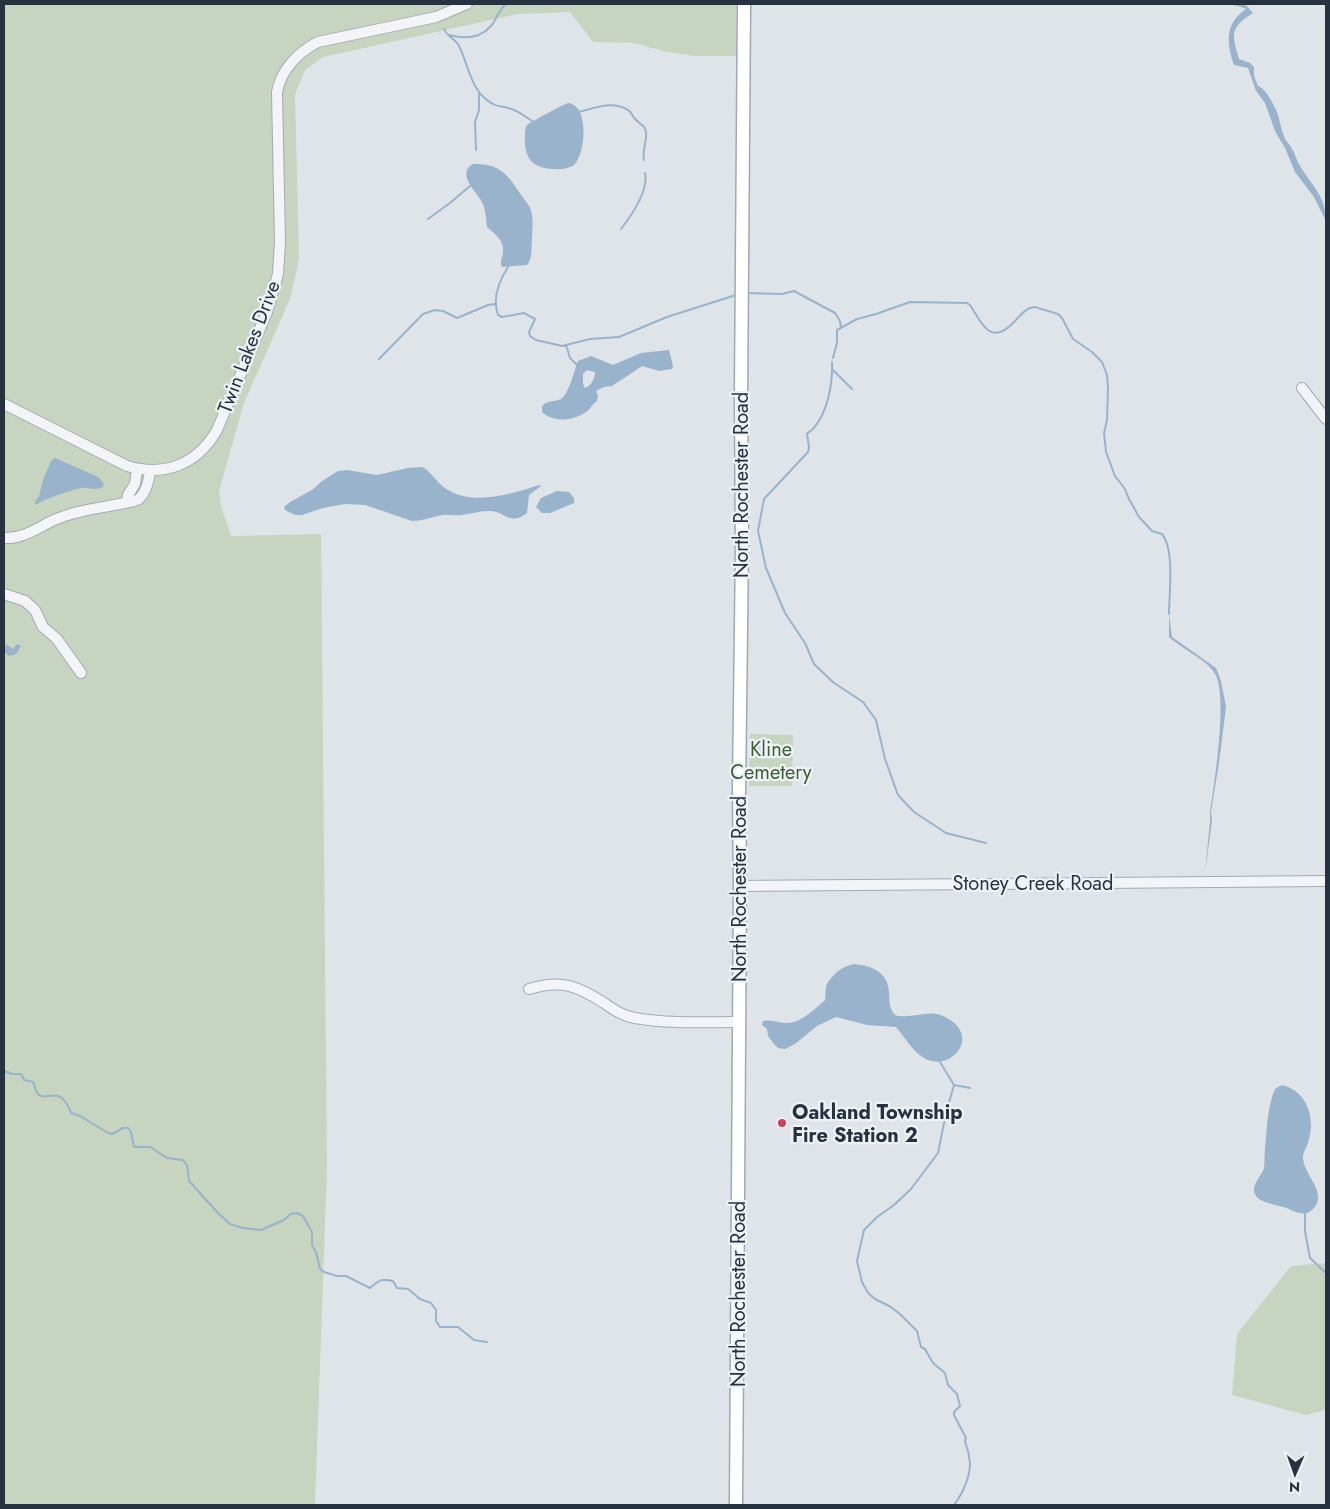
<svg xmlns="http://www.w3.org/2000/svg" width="1330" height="1509" font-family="Jost,sans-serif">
<rect width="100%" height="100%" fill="#dfe4e9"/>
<path fill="#c6d4c0" d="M 4,4 L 736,4 L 737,56 L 695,56 L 663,51 L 634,43 L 593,42 L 570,12 L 518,14 L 323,57 L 305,70 L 295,94 L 299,260 L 290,299 L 244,403 L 219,491 L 221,506 L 231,536 L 321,534 L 327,1167 L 315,1505 L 4,1505 Z
M 750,734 L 793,735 L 792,786 L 749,786 Z
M 1326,1263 L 1326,1410 L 1306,1415 L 1232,1395 L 1237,1334 L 1291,1266 Z"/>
<path fill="#98b3cb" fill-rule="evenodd" d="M 1226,4 L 1245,4 L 1253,13 C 1229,28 1232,34 1239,59 L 1250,63 L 1254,67 L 1254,76 L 1258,86 C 1266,89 1272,102 1276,110 C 1280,118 1280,127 1284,136 C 1285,141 1290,144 1292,149 C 1295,154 1297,161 1300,166 C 1312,186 1326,196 1326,221 L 1314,197 L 1295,172 L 1285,148 L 1275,131 L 1265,103 L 1256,91 L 1248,68 L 1234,65 C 1226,43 1225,23 1246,9 L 1238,6 Z
M 568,103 C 589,105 586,151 575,164 C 568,171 550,170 541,167 C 527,163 524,149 525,136 C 525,132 525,128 527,125 C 529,123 564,104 568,103 Z
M 473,164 C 500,163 508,175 521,195 C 524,199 528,203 530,208 C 534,217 532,229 532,239 C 531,247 533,258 527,265 L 502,267 C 499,260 503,258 503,251 C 504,240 494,233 487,227 C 486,219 486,212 483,204 C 478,193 455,174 473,164 Z
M 669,350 L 673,366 L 672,369 L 659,371 L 642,366 L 612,386 L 604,387 L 596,391 L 598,396 L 597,401 C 592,404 591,409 586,412 C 573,421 554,423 542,412 L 542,406 C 548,400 554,402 561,399 C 569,394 574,371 578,361 L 591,356 L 613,365 L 641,353 ZM 587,370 L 595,372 C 595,378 592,385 585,388 L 583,384 L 583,374 Z
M 55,458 L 98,477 L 102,481 L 104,486 C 96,492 89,487 81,488 C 66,492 49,497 35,505 L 35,502 L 39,496 L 43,480 L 51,461 Z
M 422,467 C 432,472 436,482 445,488 C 471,507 512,494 539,485 L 541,486 L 529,495 L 527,513 C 509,527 505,510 488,511 C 479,511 470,514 461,515 C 455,516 448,514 442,515 C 432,517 422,521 412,521 L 365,505 L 345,504 L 323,508 L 302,515 L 295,515 L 285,510 L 284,507 L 290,502 L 312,490 L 322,481 L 338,471 L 347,470 L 377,475 L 408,468 Z
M 557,491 L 569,492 L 574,498 L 574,503 L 550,513 L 542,513 L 536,507 L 541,498 Z
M 1169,614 L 1172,637 L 1216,668 L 1221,681 L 1226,707 L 1219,763 L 1211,812 L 1212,821 L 1205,872 L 1210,821 L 1210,812 C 1214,783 1229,694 1214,672 C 1206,660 1181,648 1169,637 Z
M 4,643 L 13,649 L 17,644 L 21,646 L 16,654 L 9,656 L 4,652 Z
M 855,964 C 872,966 888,972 889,992 C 890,1001 888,1007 895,1015 C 911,1020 927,1009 943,1016 C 984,1034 951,1074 924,1058 C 911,1050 905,1037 896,1027 L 867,1025 L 836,1017 L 817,1026 L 795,1044 L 785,1049 L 778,1048 L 774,1044 L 768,1036 L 767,1029 L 762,1025 L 763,1021 C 771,1019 779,1023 787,1023 C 801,1023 815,1009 825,1000 C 826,995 825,989 827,984 C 833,974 843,965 855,964 Z
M 1282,1085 C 1307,1091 1315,1117 1309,1139 C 1308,1145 1303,1152 1303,1157 C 1303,1175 1330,1194 1312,1210 C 1304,1217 1295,1212 1287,1208 C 1280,1206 1259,1202 1256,1196 C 1249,1186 1262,1176 1264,1168 C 1265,1162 1264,1155 1265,1149 C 1267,1129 1267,1108 1275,1089 Z"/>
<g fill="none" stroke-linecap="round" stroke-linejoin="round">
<path stroke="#98b3cb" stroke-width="2" d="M 444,29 C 447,37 456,39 459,46 C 469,66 471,93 493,104 C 498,107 503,106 508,108 C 517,110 525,116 532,121
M 449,35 C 464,39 479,39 490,27 C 497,20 498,10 506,4
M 579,112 C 595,108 613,100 628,110 C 632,112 632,116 635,119 C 640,124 646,126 646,133 C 647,142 642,149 644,160
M 476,150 L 475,122 L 479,110 L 479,93
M 428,219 L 450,203 L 470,186
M 621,229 C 631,216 649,191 645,173
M 508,267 C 499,281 492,298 498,315 L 502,317 L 524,313 L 535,319 L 529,332 L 530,336 L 536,340 L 562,346 L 590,339 L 619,337 L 667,317 L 736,295
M 748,293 L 782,294 L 794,291 L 835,313 L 840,321 L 841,327
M 566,345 L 570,358 L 577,365
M 833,358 L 837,343 L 837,330 L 857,319 L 876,314 L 910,302 L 967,303 L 970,305 C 983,325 991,347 1015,321 C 1020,316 1023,311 1030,308 L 1035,307 L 1058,314 L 1062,318 L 1073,339 L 1092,352 L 1102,362 L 1107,375 L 1108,387 L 1107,420 L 1104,433 L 1106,452 L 1115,476 L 1125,489 L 1128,497 L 1139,517 L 1152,531 L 1162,534 C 1175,549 1169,594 1169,614
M 379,359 L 423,314 L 435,310 L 443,311 L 457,318 L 488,305 L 495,304
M 832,362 C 833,383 828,412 813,429 C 811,431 808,432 807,434 L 809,447 L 808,452 L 764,499 L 758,531 L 766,568 L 785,613 L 805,643 L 814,664 L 834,683 L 863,702 L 876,720 L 885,759 L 898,795 L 914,812 L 946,833 L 986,843
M 833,370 L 852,389
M 940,1062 L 954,1085 L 946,1113 L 938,1153 L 911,1189 L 894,1205 L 877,1217 L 864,1230 L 857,1261 L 862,1282 L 868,1293 L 875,1299 L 891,1307 L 901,1315 L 917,1331 L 921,1347 L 925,1349 L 933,1363 L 945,1373 L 948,1385 L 957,1394 L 960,1406 L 954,1412 L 954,1415 L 966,1438 L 965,1441 C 966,1446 969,1452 969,1457 C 973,1472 963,1493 954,1505
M 4,1071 L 12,1074 L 21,1074 L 24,1080 L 33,1082 C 35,1085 35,1090 37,1093 C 46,1104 60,1082 71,1113 L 80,1116 L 108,1133 L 112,1134 L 123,1128 L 128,1128 L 131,1132 L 134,1147 L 150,1147 L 167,1158 L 183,1160 L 187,1165 L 189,1181 L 218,1213 L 230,1224 L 243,1228 L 261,1230 L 284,1220 L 291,1214 L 297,1213 L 303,1216 L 312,1232 L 312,1245 L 316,1252 L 320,1269 L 324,1272 L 337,1276 L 346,1276 L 370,1288 C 379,1281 380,1278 393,1281 L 397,1288 L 408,1289 L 420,1299 L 431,1303 L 436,1310 L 436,1321 L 440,1327 L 458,1327 L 474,1340 L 487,1342
M 954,1085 L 970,1088
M 1305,1213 L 1305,1231 L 1310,1258 L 1326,1273"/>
<defs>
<path id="minor" d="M 1302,388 L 1326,419
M 4,404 L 127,466 C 164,477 197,465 217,430 L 267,312 L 278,274 L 280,242 L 277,92 C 281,70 298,52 318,42 L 436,17 L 467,4
M 127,501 L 128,495 L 135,484 L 137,469
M 4,538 C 23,539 37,528 54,520 C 63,516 73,513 83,511 C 92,508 134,503 139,499 C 147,491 149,481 150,471
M 4,594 L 25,601 L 35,610 L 43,627 L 57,639 L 81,673
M 740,886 L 1326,881
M 529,989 C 561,979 578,986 604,1003 C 614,1010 623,1016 635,1018 C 669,1024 705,1022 739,1022"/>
<path id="major" d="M 736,1505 L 740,886 L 739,789 L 742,547 L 741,394 L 744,4"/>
</defs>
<use href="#minor" stroke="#a4abb3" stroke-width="12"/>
<use href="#major" stroke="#9ea8b6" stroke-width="15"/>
<use href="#minor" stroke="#f2f4f7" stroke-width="10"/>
<use href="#major" stroke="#fff" stroke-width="12"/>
</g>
<circle fill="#d53d59" stroke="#eff2f7" stroke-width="2" cx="782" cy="1123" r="5"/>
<g text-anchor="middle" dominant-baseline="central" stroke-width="4.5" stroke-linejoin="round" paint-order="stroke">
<g font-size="20" fill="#273241" stroke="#eff2f7">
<text transform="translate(249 347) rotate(-69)">Twin Lakes Drive</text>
<text transform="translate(741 485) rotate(-90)">North Rochester Road</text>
<text x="1033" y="883">Stoney Creek Road</text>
<text transform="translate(739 889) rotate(-90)">North Rochester Road</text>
<text transform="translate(738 1294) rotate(-90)">North Rochester Road</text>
</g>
<g font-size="20" fill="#3d5e34" stroke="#eff2f7">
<text x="771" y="749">Kline<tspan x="771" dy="23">Cemetery</tspan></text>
</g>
<g font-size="20" font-weight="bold" fill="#273241" stroke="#eff2f7" text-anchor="start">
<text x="792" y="1112">Oakland Township<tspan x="792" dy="23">Fire Station 2</tspan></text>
</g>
</g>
<rect width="1330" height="1509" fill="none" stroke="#273241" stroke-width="10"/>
<g transform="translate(1295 1474) rotate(182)" stroke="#eff2f7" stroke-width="4" paint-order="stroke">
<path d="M0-4L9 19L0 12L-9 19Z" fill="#273241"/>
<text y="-8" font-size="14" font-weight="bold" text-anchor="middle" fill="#273241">N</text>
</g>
</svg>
